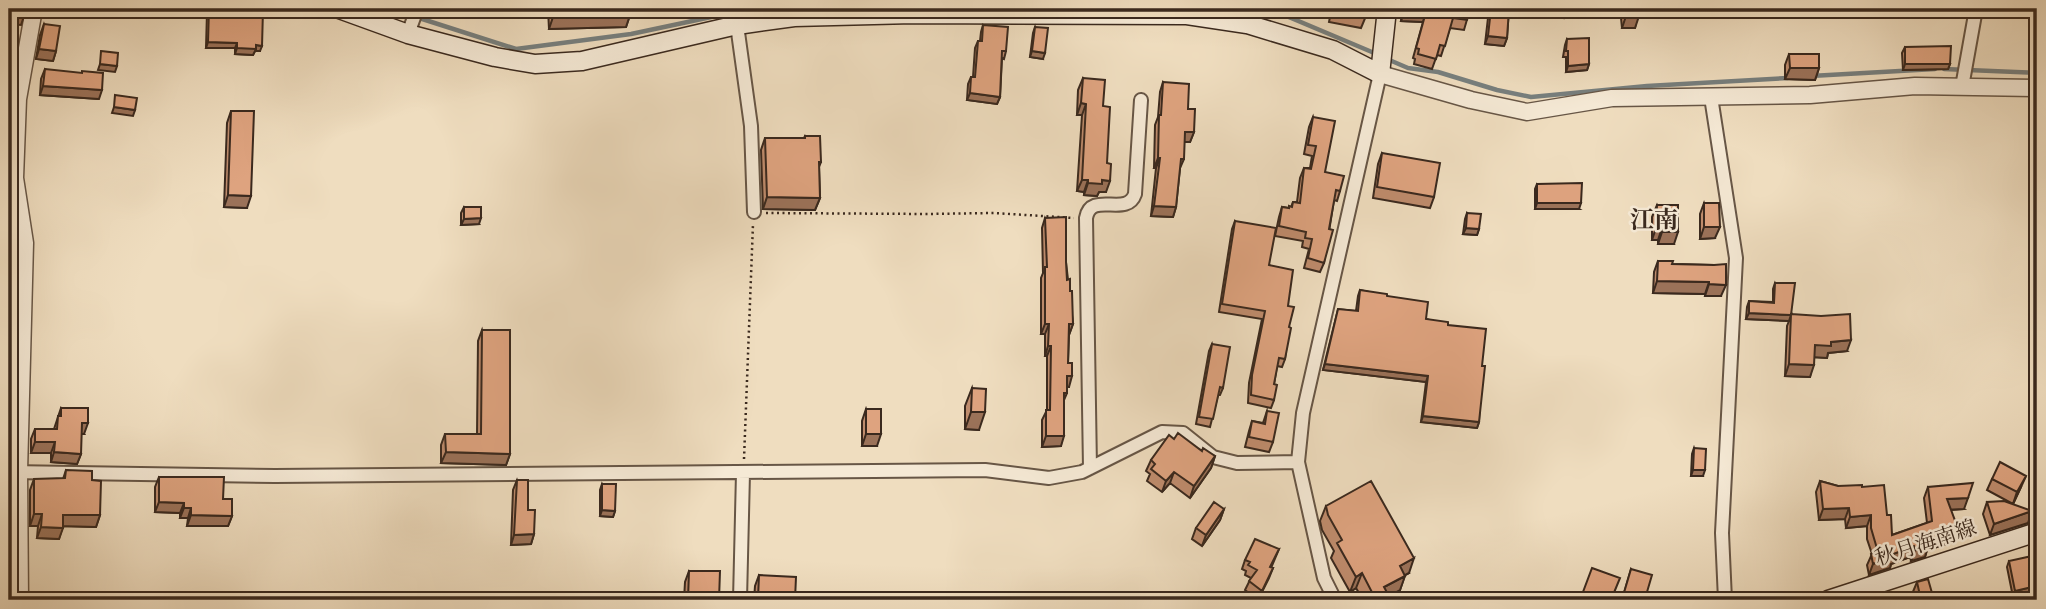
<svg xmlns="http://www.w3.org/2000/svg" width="2046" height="609" font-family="Vollkorn,'Noto Serif JP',serif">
<rect width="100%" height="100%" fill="#efddbf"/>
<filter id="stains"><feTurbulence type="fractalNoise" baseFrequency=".00286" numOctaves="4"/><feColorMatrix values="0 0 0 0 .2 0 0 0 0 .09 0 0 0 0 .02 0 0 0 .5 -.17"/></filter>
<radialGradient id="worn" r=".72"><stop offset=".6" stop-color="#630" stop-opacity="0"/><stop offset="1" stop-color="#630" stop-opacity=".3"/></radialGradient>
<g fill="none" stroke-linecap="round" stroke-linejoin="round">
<path stroke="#777f7e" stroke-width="4.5" d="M 391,9 L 516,49 L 631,34 L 749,9
M 1270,9 L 1379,55
M 1387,59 L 1408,68 L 1438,72 L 1497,90 L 1531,97 L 1647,86 L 1788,78
M 1944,69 L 2037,73
M 1811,76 L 1935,69"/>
<defs>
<path id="service" d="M 729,9 L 731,24"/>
<path id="minor" d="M 737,25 L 751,126 L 754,212
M 408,34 L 417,9
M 1962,87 L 1976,9
M 1711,97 L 1736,258 L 1722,533 L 1725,600
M 1090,468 L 1086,218 C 1091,190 1127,218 1135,194 L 1141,100
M 9,472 L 275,476 L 985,470 L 1049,478 L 1082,472 L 1162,432 L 1183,433 L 1213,457 L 1237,463 L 1298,462
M 740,600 L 743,473
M 1335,600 L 1324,578 L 1298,462 L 1303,413 L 1380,74"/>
<path id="tertiary" d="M 1380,74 L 1471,100 L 1527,112 L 1612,98 L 1810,95 L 1915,86 L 2037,88
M 20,600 L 19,472 L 25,243 L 15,178 L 18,99 L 34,9"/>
<path id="secondary" d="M 339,9 L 408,34 L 495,57 L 535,64 L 582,61 L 737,25 L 794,17 L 913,14 L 1187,15 L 1247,24 L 1333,50 L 1380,74 L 1387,9
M 1828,600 L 2037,532"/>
</defs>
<use href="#service" stroke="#675646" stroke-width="10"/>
<use href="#minor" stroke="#675646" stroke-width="16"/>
<use href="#tertiary" stroke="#675646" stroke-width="19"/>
<use href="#secondary" stroke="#3a291e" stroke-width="21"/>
<path stroke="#3a291e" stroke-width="2.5" stroke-dasharray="2 3.5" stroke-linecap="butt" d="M 766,213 L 927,214 L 994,213 L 1074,218
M 744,459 L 753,224"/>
<use href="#service" stroke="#f5e9d5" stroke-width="6"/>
<use href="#minor" stroke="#f5e9d5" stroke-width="12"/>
<use href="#tertiary" stroke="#f5e9d5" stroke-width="16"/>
<use href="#secondary" stroke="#f5e9d5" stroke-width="18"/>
</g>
<path fill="#bf8c6d" stroke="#3a291e" stroke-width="2" d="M 208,9 L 257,9 L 260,51 L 255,51 L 253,55 L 235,54 L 235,48 L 206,48 L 207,12 Z
M 548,9 L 630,9 L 630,15 L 626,27 L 549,29 Z
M 685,9 L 706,9 L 704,13 L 686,17 Z
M 1304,9 L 1367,9 L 1366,16 L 1361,28 L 1329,22 L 1330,17 L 1303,11 Z
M 1402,9 L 1470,9 L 1464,30 L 1450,28 L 1441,56 L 1437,55 L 1432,69 L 1414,64 L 1415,59 L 1413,58 L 1423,22 L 1401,21 Z
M 1489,9 L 1509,9 L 1507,38 L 1504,46 L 1485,44 Z
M 1616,9 L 1639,9 L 1635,28 L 1622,28 L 1621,18 L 1617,18 Z
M 44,24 L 56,51 L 53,61 L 36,59 L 40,35 Z
M 983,25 L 1006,51 L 1004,59 L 1002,58 L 1000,97 L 997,104 L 967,100 L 968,84 L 971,77 L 973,77 L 975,48 L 978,41 L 980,41 L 981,32 Z
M 1035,27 L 1043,59 L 1030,57 L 1033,33 Z
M 1567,39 L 1589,64 L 1587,70 L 1566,72 L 1566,57 L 1563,57 L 1565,45 Z
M 1905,47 L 1950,64 L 1948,69 L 1903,70 L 1902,53 Z
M 1789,54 L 1819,68 L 1815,80 L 1785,79 L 1785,65 Z
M 45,69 L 99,99 L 40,95 L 41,79 Z
M 1083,78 L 1103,106 L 1107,163 L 1106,192 L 1099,192 L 1097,196 L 1084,195 L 1084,192 L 1077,191 L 1082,115 L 1077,115 L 1078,90 Z
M 1163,82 L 1188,109 L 1194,132 L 1190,142 L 1184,142 L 1184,159 L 1180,168 L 1176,207 L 1173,217 L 1151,216 L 1156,168 L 1154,168 L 1155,125 L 1158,117 L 1160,92 Z
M 231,111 L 247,208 L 224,207 L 227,123 Z
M 1313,117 L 1325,172 L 1340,191 L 1337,201 L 1334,200 L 1324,263 L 1320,272 L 1304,268 L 1309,249 L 1302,247 L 1303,241 L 1275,236 L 1279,217 L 1282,207 L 1288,208 L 1291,207 L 1293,202 L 1297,202 L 1300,178 L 1304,168 L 1310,168 L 1312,156 L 1304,154 L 1309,127 Z
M 805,136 L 821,162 L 819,167 L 820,198 L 815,210 L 763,209 L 761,150 L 765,138 L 804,138 Z
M 1382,153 L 1434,197 L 1430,208 L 1373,198 L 1378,164 Z
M 1537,184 L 1579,209 L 1535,209 L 1535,189 Z
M 1704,203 L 1715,238 L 1700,239 L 1700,214 Z
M 1657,205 L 1674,244 L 1658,244 L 1658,240 L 1652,240 L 1652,217 Z
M 464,207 L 479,224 L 461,225 L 461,213 Z
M 1467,213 L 1479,229 L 1477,235 L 1463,234 L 1465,219 Z
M 1045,218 L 1066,262 L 1073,324 L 1069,335 L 1068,363 L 1069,387 L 1067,387 L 1067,393 L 1064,400 L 1061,446 L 1042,447 L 1042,420 L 1047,410 L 1047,356 L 1045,356 L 1045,334 L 1041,334 L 1041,278 L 1043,273 L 1042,228 Z
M 1235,221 L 1269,265 L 1288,306 L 1289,327 L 1285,359 L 1282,367 L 1277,366 L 1274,384 L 1274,400 L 1271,408 L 1248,403 L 1249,383 L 1262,319 L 1219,312 L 1232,229 Z
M 1658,261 L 1672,264 L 1714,265 L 1721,296 L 1705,296 L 1705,294 L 1653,293 L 1654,272 Z
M 1775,283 L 1792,314 L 1847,351 L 1828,353 L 1827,358 L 1814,357 L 1810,377 L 1785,376 L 1787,326 L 1789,321 L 1746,319 L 1747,307 L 1749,301 L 1773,302 L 1773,289 Z
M 1360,290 L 1387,296 L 1426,319 L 1448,325 L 1482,366 L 1479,422 L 1477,428 L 1421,422 L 1426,382 L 1323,370 L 1338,309 L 1356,311 L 1358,296 Z
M 482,330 L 510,454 L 506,465 L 441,463 L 441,445 L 445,434 L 477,434 L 478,341 Z
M 1212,344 L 1223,388 L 1220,395 L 1218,395 L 1210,427 L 1196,424 L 1209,351 Z
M 972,388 L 979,430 L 965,429 L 965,406 Z
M 61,408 L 84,434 L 81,434 L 81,454 L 77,464 L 51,462 L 51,453 L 31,453 L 31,439 L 35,429 L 54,429 Z
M 866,409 L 877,446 L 862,446 L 862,421 Z
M 1267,411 L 1273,442 L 1269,452 L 1245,447 L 1249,431 L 1252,421 L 1263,423 Z
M 1174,439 L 1215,456 L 1211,468 L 1190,498 L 1170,483 L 1162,492 L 1147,481 L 1150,474 L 1146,471 L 1151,460 Z
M 1694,448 L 1703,476 L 1691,476 L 1692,454 Z
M 66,470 L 92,480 L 100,515 L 96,527 L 63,526 L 59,539 L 37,538 L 38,526 L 30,526 L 30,490 L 34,479 L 63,479 Z
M 159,477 L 223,499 L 232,516 L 228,526 L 187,526 L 188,518 L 180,518 L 180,513 L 155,512 L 155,487 Z
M 1992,479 L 2021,487 L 2013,504 L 1987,490 Z
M 517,480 L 528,510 L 534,534 L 531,544 L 511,545 L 513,490 Z
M 1820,481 L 1838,486 L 1862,487 L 1887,515 L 1892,535 L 1927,523 L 1924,498 L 1928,487 L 1964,509 L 1951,510 L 1953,537 L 1948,539 L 1947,544 L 1927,550 L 1925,557 L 1911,561 L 1910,557 L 1891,564 L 1890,568 L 1869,575 L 1867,565 L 1872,554 L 1867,539 L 1867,526 L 1846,528 L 1845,519 L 1819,520 L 1816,492 Z
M 602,484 L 615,511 L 613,517 L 600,516 L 600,490 Z
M 1987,502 L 2032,511 L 2028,523 L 1990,535 L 1983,514 Z
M 1326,506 L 1409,573 L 1405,575 L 1400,590 L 1389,596 L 1391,600 L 1363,600 L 1356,588 L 1350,592 L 1331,558 L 1334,551 L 1322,530 L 1320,521 Z
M 1224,509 L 1220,520 L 1202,546 L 1192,539 L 1196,528 Z
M 1279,549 L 1271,568 L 1273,568 L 1269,578 L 1258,600 L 1245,590 L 1251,578 L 1245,575 L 1246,571 L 1242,569 L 1245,560 Z
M 2009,561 L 2035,569 L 2033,574 L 2034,592 L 2013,597 L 2007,567 Z
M 1631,569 L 1647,592 L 1651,600 L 1622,600 Z
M 689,571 L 719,600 L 684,600 L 685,582 Z
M 759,575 L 795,600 L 754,600 L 755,586 Z
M 1917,582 L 1934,600 L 1914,600 L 1912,594 Z"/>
<path fill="#9b7259" stroke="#3a291e" stroke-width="2" d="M 689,9 L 706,9 L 704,13 L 686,17 Z
M 1594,9 L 1592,15 L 1565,18 L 1567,12 Z
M 1620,9 L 1625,9 L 1621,18 L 1617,18 Z
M 1405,11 L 1426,12 L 1423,22 L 1401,21 Z
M 9,12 L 25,13 L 21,25 L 9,24 Z
M 630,15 L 626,27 L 549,29 L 553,17 Z
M 1626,16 L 1639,16 L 1635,28 L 1622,28 Z
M 1488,36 L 1507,38 L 1504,46 L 1485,44 Z
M 208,42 L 237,43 L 235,48 L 206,48 Z
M 256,45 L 262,46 L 260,51 L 255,51 L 253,55 L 235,54 L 237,48 Z
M 39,49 L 56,51 L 53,61 L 36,59 Z
M 1032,51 L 1045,53 L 1043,59 L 1030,57 Z
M 100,64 L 117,66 L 115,72 L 98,70 Z
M 1589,64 L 1587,70 L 1566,72 L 1568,66 Z
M 1905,64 L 1950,64 L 1948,69 L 1903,70 Z
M 1790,68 L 1819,68 L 1815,80 L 1785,79 Z
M 43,86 L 102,90 L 99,99 L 40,95 Z
M 970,93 L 1000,97 L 997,104 L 967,100 Z
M 1081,103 L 1086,104 L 1082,115 L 1077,115 Z
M 114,107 L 135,110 L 133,116 L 112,113 Z
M 1185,132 L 1194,132 L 1190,142 L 1181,142 Z
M 1158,158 L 1160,158 L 1156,168 L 1154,168 Z
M 1082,180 L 1088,180 L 1084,192 L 1077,191 Z
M 1102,180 L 1110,181 L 1106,192 L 1099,192 L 1097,196 L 1084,195 L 1088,183 Z
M 228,195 L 251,196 L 247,208 L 224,207 Z
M 767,197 L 820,198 L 815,210 L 763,209 Z
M 1537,203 L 1581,203 L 1579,209 L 1535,209 Z
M 1154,206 L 1176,207 L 1173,217 L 1151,216 Z
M 481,218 L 479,224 L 461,225 L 464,219 Z
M 1704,227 L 1720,227 L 1715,238 L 1700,239 Z
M 1466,228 L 1479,229 L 1477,235 L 1463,234 Z
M 1656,228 L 1662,228 L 1658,240 L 1652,240 Z
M 1662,232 L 1678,232 L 1674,244 L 1658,244 Z
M 1657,281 L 1709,282 L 1705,294 L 1653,293 Z
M 1709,284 L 1726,285 L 1721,296 L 1705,296 Z
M 1749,313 L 1791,315 L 1789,321 L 1746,319 Z
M 1045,324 L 1049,324 L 1045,334 L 1041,334 Z
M 1069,324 L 1073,324 L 1069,335 Z
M 1851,340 L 1847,351 L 1828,353 L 1827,358 L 1811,357 L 1815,345 L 1831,342 Z
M 1048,346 L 1051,346 L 1047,356 L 1045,356 Z
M 1325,364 L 1428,376 L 1426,382 L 1323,370 Z
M 1789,364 L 1814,365 L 1810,377 L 1785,376 Z
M 1067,376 L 1072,376 L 1069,387 L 1063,387 Z
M 971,412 L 985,412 L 979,430 L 965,429 Z
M 1423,416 L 1479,422 L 1477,428 L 1421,422 Z
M 82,423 L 88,423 L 84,434 L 78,434 Z
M 866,434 L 881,434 L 877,446 L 862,446 Z
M 1046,436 L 1064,436 L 1061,446 L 1042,447 Z
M 35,442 L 55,442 L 51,453 L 31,453 Z
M 54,452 L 81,454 L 77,464 L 51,462 Z
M 446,452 L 510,454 L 506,465 L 441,463 Z
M 1215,456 L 1211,468 L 1190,498 L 1194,486 Z
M 1693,470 L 1705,470 L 1703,476 L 1691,476 Z
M 1174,472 L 1170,483 L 1162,492 L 1166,481 Z
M 2026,476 L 2021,487 L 2013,504 L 2017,492 Z
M 1968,498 L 1964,509 L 1943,510 L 1947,499 Z
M 159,502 L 184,503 L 180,513 L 155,512 Z
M 184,508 L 191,508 L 188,518 L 180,518 Z
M 1849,508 L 1845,519 L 1819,520 L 1823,509 Z
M 1224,509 L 1220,520 L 1202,546 L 1206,535 Z
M 602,510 L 615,511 L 613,517 L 600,516 Z
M 2032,511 L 2028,523 L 1990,535 L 1994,524 Z
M 34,514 L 42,514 L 38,526 L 30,526 Z
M 63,515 L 100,515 L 96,527 L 59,526 Z
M 191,515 L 232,516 L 228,526 L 187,526 Z
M 1871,515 L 1867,526 L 1846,528 L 1850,517 Z
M 1957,526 L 1953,537 L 1948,539 L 1947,544 L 1927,550 L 1925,557 L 1911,561 L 1915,550 L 1927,541 L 1949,529 Z
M 41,527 L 63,528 L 59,539 L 37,538 Z
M 534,534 L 531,544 L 511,545 L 514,535 Z
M 1914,546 L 1910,557 L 1891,564 L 1890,568 L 1869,575 L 1873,564 L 1893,554 Z
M 1414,558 L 1409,573 L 1394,581 L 1400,566 Z
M 1362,573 L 1356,588 L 1350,592 L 1356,577 Z
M 1405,576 L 1400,590 L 1382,600 L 1384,587 Z
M 2036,586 L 2034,592 L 2013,597 L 2015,591 Z"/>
<path fill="#dea37f" stroke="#3a291e" stroke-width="2" d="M 9,9 L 25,9 L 25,13 L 9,12 Z
M 209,9 L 263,10 L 262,46 L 256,45 L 256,49 L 237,48 L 237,43 L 208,42 Z
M 553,9 L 630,9 L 630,15 L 553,17 Z
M 1333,9 L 1367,9 L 1366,16 L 1333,11 Z
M 1405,9 L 1470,9 L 1467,20 L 1453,18 L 1445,46 L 1440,45 L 1436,59 L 1418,54 L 1419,49 L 1416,48 L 1426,12 L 1405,11 Z
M 1491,9 L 1509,9 L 1507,38 L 1488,36 Z
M 1567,9 L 1593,9 L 1567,12 Z
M 1626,9 L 1639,9 L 1639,16 L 1626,16 Z
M 44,24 L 60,26 L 56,51 L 39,49 Z
M 983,25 L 1008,27 L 1006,51 L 1002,51 L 1000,97 L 970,93 L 971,77 L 975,77 L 978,41 L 982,41 Z
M 1035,27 L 1048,28 L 1045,53 L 1032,51 Z
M 1589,38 L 1589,64 L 1568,66 L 1568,51 L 1566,51 L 1567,39 Z
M 1951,46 L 1950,64 L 1905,64 L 1905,47 Z
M 101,51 L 118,53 L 117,66 L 100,64 Z
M 1789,54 L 1819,54 L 1819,68 L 1790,68 Z
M 45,69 L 82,73 L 82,71 L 103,73 L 102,90 L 43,86 Z
M 1083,78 L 1105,80 L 1103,106 L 1110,107 L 1107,163 L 1111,164 L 1110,181 L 1102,180 L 1102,184 L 1088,183 L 1088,180 L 1082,180 L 1086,104 L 1081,103 Z
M 1163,82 L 1189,84 L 1188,109 L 1195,109 L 1194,132 L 1185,132 L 1184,159 L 1181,159 L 1176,207 L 1154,206 L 1160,158 L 1158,158 L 1159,115 L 1161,115 Z
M 115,95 L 137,98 L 135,110 L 114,107 Z
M 231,111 L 254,111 L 251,196 L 228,195 Z
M 1313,117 L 1335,121 L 1325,172 L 1344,176 L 1340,191 L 1336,190 L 1329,229 L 1333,230 L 1324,263 L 1308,258 L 1312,239 L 1305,238 L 1306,232 L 1279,226 L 1282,207 L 1289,208 L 1289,206 L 1292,207 L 1293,202 L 1300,203 L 1304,168 L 1311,169 L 1316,146 L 1308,145 Z
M 805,136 L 820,136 L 821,162 L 819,162 L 820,198 L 767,197 L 765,138 L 805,138 Z
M 1382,153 L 1440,163 L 1434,197 L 1377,187 Z
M 1582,183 L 1581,203 L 1537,203 L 1537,184 Z
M 1704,203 L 1719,203 L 1720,227 L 1704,227 Z
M 1657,205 L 1678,205 L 1678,232 L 1662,232 L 1662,228 L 1656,228 Z
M 464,207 L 481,207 L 481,218 L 464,219 Z
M 1467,213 L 1481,214 L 1479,229 L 1466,228 Z
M 1066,217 L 1066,262 L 1067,280 L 1070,279 L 1070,291 L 1072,291 L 1073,324 L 1069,324 L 1068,363 L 1072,363 L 1072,376 L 1067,376 L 1067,393 L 1064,393 L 1064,436 L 1046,436 L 1046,410 L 1050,410 L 1051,346 L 1048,346 L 1049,324 L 1045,324 L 1045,267 L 1047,267 L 1045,218 Z
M 1235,221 L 1276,228 L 1269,265 L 1293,270 L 1288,306 L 1294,307 L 1289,327 L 1291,328 L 1285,359 L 1279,358 L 1274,384 L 1277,385 L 1274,400 L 1251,395 L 1252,375 L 1265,311 L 1222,304 Z
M 1658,261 L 1673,261 L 1672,264 L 1714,265 L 1726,264 L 1726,285 L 1709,284 L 1709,282 L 1657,281 Z
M 1775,283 L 1795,283 L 1791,315 L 1749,313 L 1749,301 L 1774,303 Z
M 1360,290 L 1387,294 L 1387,296 L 1428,302 L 1426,319 L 1448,322 L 1448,325 L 1486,329 L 1482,366 L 1485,366 L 1479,422 L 1423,416 L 1428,376 L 1325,364 L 1338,309 L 1358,311 Z
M 1791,314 L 1821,316 L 1850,314 L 1851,340 L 1831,342 L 1831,346 L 1815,345 L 1814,365 L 1789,364 Z
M 482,330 L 510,330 L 510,454 L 446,452 L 445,434 L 481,434 Z
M 1212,344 L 1230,347 L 1223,388 L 1220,387 L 1213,419 L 1199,417 Z
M 972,388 L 986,389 L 985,412 L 971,412 Z
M 61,408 L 88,408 L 88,423 L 82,423 L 81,454 L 54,452 L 55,442 L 35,442 L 35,429 L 57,429 L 58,416 L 61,416 Z
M 866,409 L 881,409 L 881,434 L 866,434 Z
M 1267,411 L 1279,413 L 1273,442 L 1249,437 L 1252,421 L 1265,424 Z
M 1178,433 L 1202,451 L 1203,448 L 1215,456 L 1194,486 L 1174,472 L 1166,481 L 1151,469 L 1155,464 L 1151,460 L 1169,435 L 1174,439 Z
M 1694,448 L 1706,449 L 1705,470 L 1693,470 Z
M 2000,462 L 2026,476 L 2017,492 L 1992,479 Z
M 66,470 L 92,471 L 92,480 L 101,481 L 100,515 L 63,515 L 63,528 L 41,527 L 42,514 L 34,514 L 34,479 L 65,478 Z
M 159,477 L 224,477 L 223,499 L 232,499 L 232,516 L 191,515 L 191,508 L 184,508 L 184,503 L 159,502 Z
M 517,480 L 528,480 L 528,510 L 535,510 L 534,534 L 514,535 Z
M 1371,481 L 1414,558 L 1400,566 L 1405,576 L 1384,587 L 1391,600 L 1371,600 L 1375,598 L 1362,573 L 1356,577 L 1337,543 L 1342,540 L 1328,515 L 1326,506 Z
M 1820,481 L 1838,486 L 1862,485 L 1862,487 L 1884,485 L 1887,515 L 1891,515 L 1892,535 L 1932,521 L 1928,487 L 1973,483 L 1968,498 L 1947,499 L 1957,526 L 1949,529 L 1951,533 L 1927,541 L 1929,546 L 1915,550 L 1914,546 L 1893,554 L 1894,557 L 1873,564 L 1871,554 L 1878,552 L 1871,528 L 1871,515 L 1850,517 L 1849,508 L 1823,509 Z
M 9,484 L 13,484 L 12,519 L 9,520 Z
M 602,484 L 616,484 L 615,511 L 602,510 Z
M 2004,501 L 2032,511 L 1994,524 L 1987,502 Z
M 1214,502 L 1224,509 L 1206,535 L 1196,528 Z
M 1255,539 L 1279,549 L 1270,567 L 1273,568 L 1262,591 L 1249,581 L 1257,570 L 1248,565 L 1250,562 L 1245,560 Z
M 2032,556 L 2035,569 L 2032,569 L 2036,586 L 2015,591 L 2009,561 Z
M 1592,568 L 1620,578 L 1611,600 L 1580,600 Z
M 1631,569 L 1652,575 L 1647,592 L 1653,594 L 1651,600 L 1634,600 L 1623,596 Z
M 689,571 L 720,571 L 719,600 L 688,600 Z
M 759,575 L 796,577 L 795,600 L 758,599 Z
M 1928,579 L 1934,600 L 1921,600 L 1917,582 Z"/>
<g text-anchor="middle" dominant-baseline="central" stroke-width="5" stroke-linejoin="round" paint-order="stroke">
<g font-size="21" fill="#3a291e" stroke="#f5e9d5">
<text transform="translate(1926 544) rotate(-18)">秋月海南線</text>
</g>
<g font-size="24" font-weight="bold" fill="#3a291e" stroke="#f5e9d5">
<text x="1654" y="222">江南</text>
</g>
</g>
<rect width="2046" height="609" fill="none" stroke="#efddbf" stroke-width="35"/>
<rect x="10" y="10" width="2025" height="588" fill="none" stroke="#3a291e" stroke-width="3.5"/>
<rect x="18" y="18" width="2011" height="574" fill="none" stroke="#3a291e" stroke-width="2"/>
<rect width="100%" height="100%" filter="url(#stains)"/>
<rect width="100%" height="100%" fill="url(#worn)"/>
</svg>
